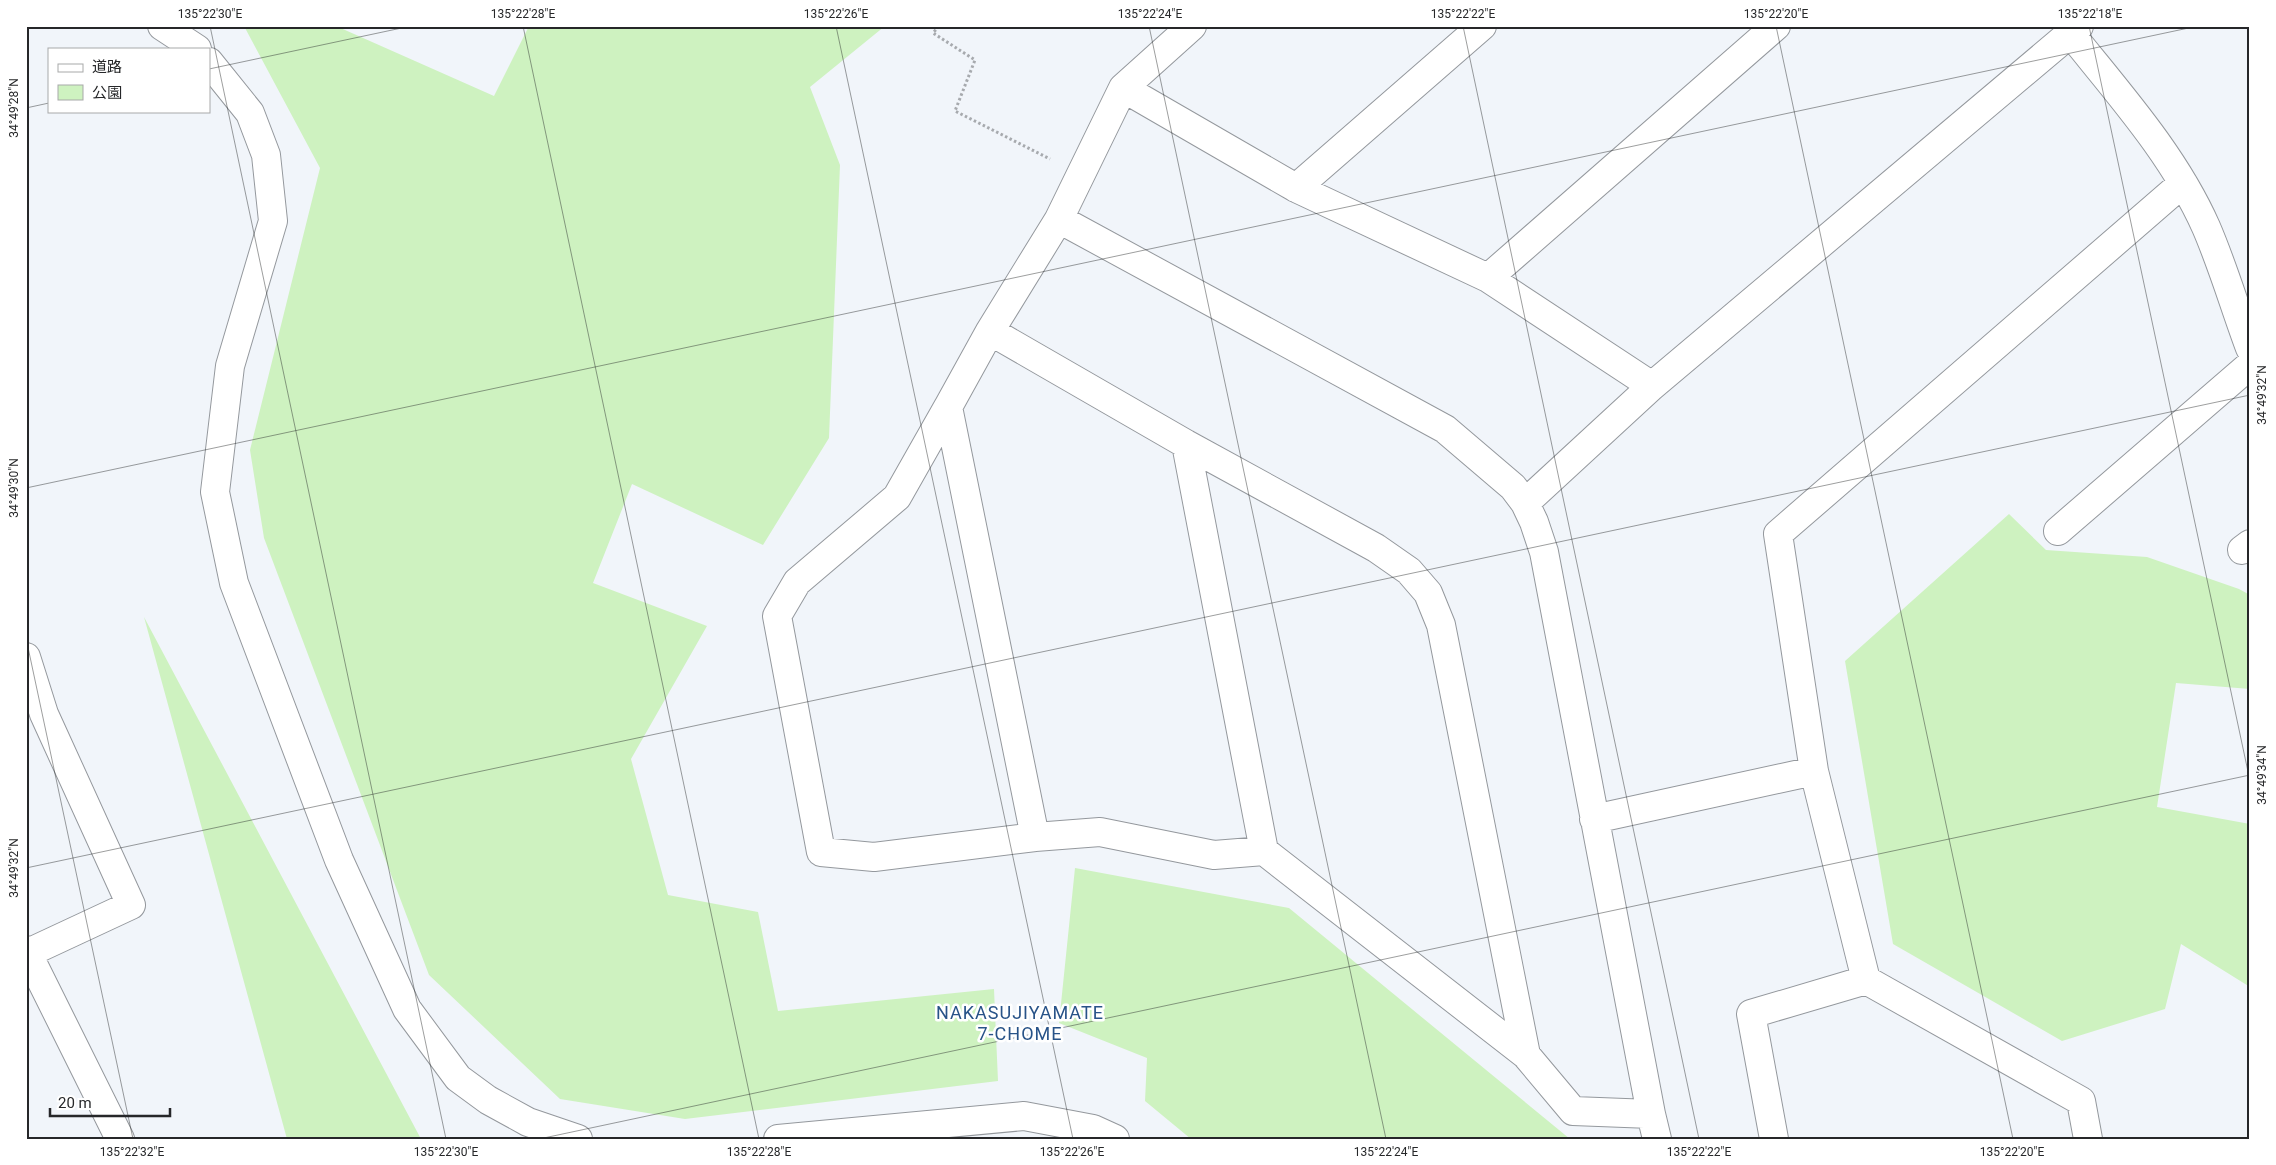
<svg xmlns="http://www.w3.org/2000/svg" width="2276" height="1165" font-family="Roboto,'Noto Sans JP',sans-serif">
<rect width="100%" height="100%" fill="#f1f5fa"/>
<path fill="#cef2c0" d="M 244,26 L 336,26 L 494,96 L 529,26 L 885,26 L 810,87 L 840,165 L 829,438 L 763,545 L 632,484 L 593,583 L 707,626 L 631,759 L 668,895 L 758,912 L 778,1011 L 994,989 L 998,1081 L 685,1119 L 560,1099 L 429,975 L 264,538 L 250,450 L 320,168 Z
M 2009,514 L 2046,550 L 2147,557 L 2239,589 L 2250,595 L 2250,689 L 2176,683 L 2157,807 L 2250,824 L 2250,987 L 2181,944 L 2165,1009 L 2062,1041 L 1893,944 L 1845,661 Z
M 144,617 L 421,1139 L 287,1139 Z
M 1075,868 L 1289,908 L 1570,1139 L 1191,1139 L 1145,1101 L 1147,1058 L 1059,1023 Z"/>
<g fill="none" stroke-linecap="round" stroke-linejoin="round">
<defs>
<path id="minor" d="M 162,26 L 197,49
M 2071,34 C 2119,94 2174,155 2206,227 C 2223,266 2235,308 2250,348
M 209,62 L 250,113 L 266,155 L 273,221 L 230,366 L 215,492 L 234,583 L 339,860 L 407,1009 L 458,1078 L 488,1100 L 528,1122 L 578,1139
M 1123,88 L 1296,188 L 1488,278
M 1296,188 L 1482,26
M 1059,219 L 1123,88 L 1192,26
M 990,331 L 1186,444 L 1376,548 L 1409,571 L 1428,593 L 1441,625 L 1526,1055
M 1652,386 L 1488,278 L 1776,26
M 948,407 L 897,497 L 797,582 L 777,616 L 821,852 L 874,857 L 1035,837 L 1100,832 L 1214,855 L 1264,851 L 1526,1055 L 1573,1111 L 1651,1114 L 1657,1139
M 1186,444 L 1264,851
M 1525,503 L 1534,522 L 1544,552 L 1651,1114
M 2058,531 L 2250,365
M 2242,550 L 2250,544
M 26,657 L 44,714 L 131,905 L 28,953
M 1594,819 L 1814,771
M 1035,837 L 948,407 L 990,331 L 1059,219 L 1445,429 L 1513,487 L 1525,503 L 1652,386 L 2079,26
M 26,950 L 120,1139
M 1866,980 L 2081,1101 L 2088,1139
M 778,1139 L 1024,1116 L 1093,1129 L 1115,1139
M 1774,1139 L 1751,1014 L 1866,980 L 1814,771 L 1778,534 L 2183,183"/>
</defs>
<use href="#minor" stroke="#94989d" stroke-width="30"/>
<path stroke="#a7aaae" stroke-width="3" stroke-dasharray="2.5 2.5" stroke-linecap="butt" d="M 939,26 L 933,33 L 975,60 L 955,111 L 1050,159"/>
<use href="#minor" stroke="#fff" stroke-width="28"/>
</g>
<path fill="none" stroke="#262729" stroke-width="1" stroke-opacity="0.45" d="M 210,26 L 446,1139M 523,26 L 759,1139M 836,26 L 1073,1139M 1149,26 L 1386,1139M 1463,26 L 1699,1139M 1776,26 L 2013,1139M 2089,26 L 2250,781M 209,69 L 411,26M 26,108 L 49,103M 26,488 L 2198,26M 26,638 L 133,1139M 26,868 L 2250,395M 539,1139 L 2250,775"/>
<g text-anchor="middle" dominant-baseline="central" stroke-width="5" stroke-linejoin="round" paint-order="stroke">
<g font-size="18" letter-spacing="1" fill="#285388" stroke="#fff">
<text x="1020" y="1012">NAKASUJIYAMATE<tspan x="1020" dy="21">7-CHOME</tspan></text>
</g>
</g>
<rect width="2276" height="1165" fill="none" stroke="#ffffff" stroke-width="55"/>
<rect x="48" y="48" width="162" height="65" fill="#ffffff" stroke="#a8a9a9"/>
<rect x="58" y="64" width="25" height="8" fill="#ffffff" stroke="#a8a9a9"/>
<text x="92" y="72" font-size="15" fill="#262729">道路</text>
<rect x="58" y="85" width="25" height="15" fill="#cef2c0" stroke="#a8a9a9"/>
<text x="92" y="98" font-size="15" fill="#262729">公園</text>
<path d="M50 1108v8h120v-8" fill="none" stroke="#262729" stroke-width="2.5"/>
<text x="58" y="1108" font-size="15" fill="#262729" stroke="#ffffff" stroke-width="4" paint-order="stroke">20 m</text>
<rect x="28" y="28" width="2220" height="1110" fill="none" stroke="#262729" stroke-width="2"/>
<g font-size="12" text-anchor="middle" fill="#262729">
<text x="210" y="18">135°22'30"E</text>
<text x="523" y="18">135°22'28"E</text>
<text x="836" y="18">135°22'26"E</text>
<text x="1150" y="18">135°22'24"E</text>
<text x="1463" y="18">135°22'22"E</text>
<text x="1776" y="18">135°22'20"E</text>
<text x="2090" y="18">135°22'18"E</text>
<text transform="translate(14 108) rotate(-90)" y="4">34°49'28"N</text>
<text transform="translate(2262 395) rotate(-90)" y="4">34°49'32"N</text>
<text transform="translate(14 488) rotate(-90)" y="4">34°49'30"N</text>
<text transform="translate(2262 775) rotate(-90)" y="4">34°49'34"N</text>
<text transform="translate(14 868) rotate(-90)" y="4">34°49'32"N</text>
<text x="132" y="1156">135°22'32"E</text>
<text x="446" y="1156">135°22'30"E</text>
<text x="759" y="1156">135°22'28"E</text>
<text x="1072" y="1156">135°22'26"E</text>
<text x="1386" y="1156">135°22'24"E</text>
<text x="1699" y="1156">135°22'22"E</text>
<text x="2012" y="1156">135°22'20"E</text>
</g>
</svg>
